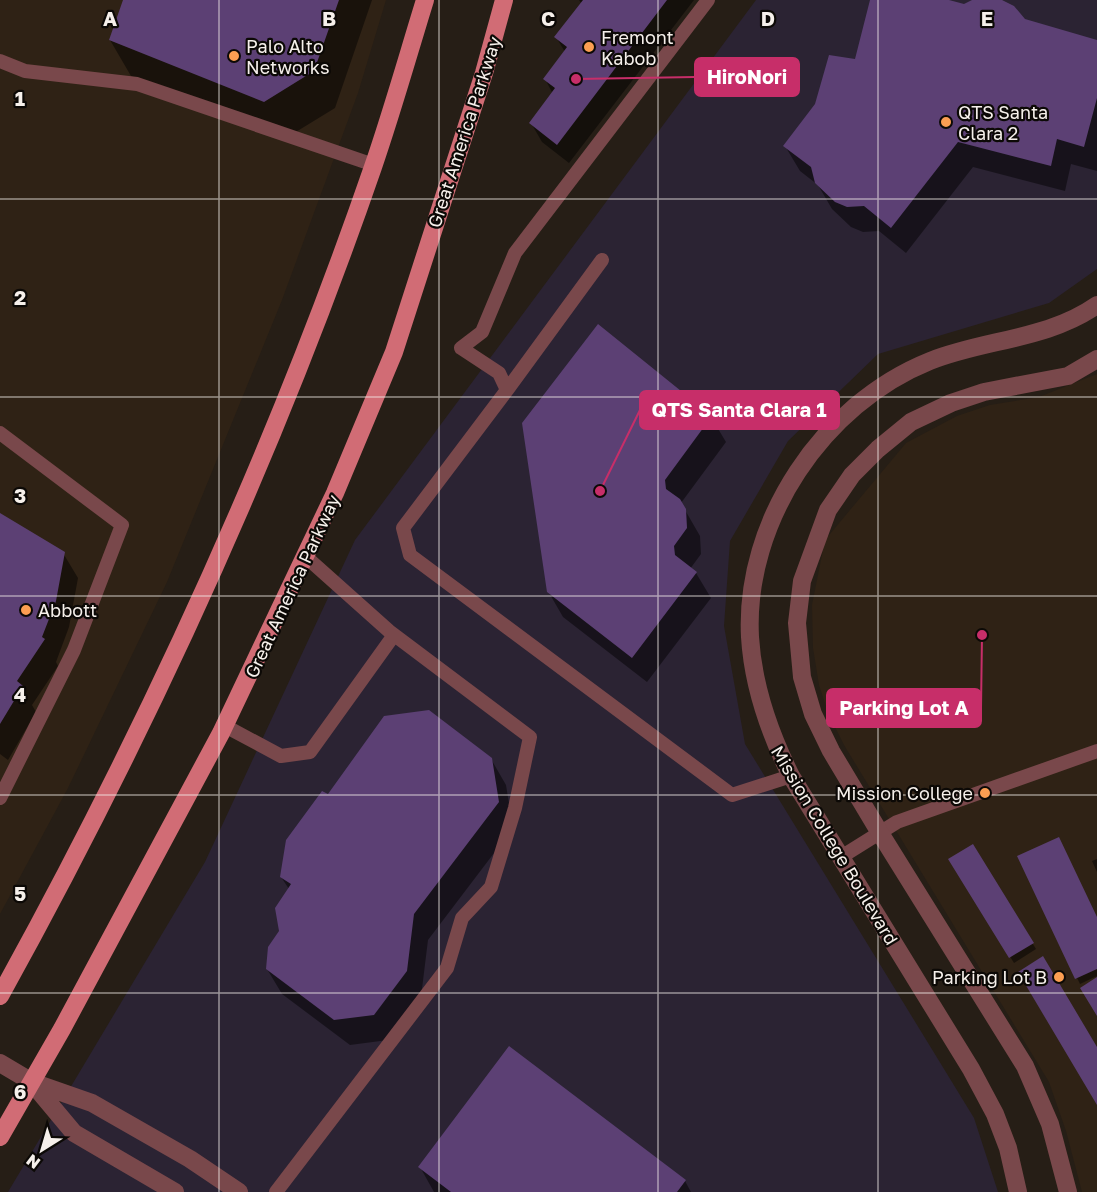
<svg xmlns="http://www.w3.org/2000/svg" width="1097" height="1192" font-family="'Golos Text',sans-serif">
<rect width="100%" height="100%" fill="#261e16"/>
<path fill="#2f2215" d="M 0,0 L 386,0 L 358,93 L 282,300 L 167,582 L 68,788 L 0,914 Z
M 1097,374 L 1097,1192 L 1082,1192 L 1066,1131 L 1049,1082 L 844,745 L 829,715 L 819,685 L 813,648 L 812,605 L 825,540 L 906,443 L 957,416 L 990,405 L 1039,397 Z"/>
<path fill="#2b2333" d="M 756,0 L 1097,0 L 1097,269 L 1049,303 L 878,354 L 788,441 L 730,541 L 724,626 L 745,744 L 974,1118 L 998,1192 L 8,1192 L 205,862 L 355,540 Z"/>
<path fill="#0007" d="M 125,0 L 372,0 L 335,108 L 286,138 L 131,76 L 110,40 Z
M 579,0 L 694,0 L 569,163 L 542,142 L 531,123 L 553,94 L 545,79 L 565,52 L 556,37 L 582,4 Z
M 872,0 L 943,0 L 964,5 L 976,0 L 990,0 L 1024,20 L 1097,41 L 1097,171 L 1071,164 L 1065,191 L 973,167 L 906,253 L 879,231 L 863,232 L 851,227 L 832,209 L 818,185 L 800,171 L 785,146 L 856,61 Z
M 711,417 L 726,442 L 681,503 L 700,536 L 701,554 L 690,569 L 696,573 L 711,598 L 647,682 L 563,617 L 548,591 Z
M 0,515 L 63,553 L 78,578 L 69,627 L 56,662 L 58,666 L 32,705 L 36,712 L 8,760 L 0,754 Z
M 491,759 L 506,785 L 513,828 L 428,940 L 421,997 L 388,1040 L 350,1045 L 282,994 L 267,969 L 281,932 L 289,889 L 281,877 L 329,796 Z
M 972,846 L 1036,949 L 1014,963 L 950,860 Z
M 1019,857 L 1097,919 L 1097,976 L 1080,984 Z
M 1097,859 L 1097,872 L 1092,861 Z
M 509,1048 L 685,1181 L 691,1192 L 434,1192 L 420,1167 Z"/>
<path fill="#5c4074" d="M 123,0 L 339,0 L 314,71 L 264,102 L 109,40 Z
M 583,0 L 667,0 L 557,145 L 529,123 L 555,88 L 543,79 L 567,47 L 554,37 Z
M 870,0 L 949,0 L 964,4 L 972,0 L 1002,0 L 1014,6 L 1025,19 L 1097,40 L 1097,98 L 1084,147 L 1057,139 L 1051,166 L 958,142 L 891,228 L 864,206 L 847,207 L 835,202 L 815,183 L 811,167 L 783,146 L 815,104 L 829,55 L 855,59 Z
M 598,324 L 712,416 L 665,480 L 666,489 L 680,499 L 686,509 L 687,528 L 674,546 L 675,555 L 697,572 L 632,658 L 547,592 L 522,423 Z
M 0,513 L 65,552 L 56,601 L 42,637 L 45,639 L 17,681 L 23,686 L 0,724 Z
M 429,710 L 492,758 L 499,802 L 414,914 L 407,971 L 374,1015 L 334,1020 L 266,969 L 268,947 L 279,931 L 275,908 L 291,884 L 280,877 L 286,840 L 322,791 L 328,794 L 384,716 Z
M 1059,837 L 1097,917 L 1097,969 L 1075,979 L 1017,856 Z
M 973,844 L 1034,943 L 1009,958 L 948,859 Z
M 1043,956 L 1097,1047 L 1097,1105 L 1018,972 Z
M 1097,977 L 1097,1016 L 1080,988 Z
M 509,1046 L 686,1180 L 677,1192 L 451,1192 L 418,1167 Z"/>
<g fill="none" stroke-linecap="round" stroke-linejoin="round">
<path stroke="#79484b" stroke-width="14" d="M 708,0 L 515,253 L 482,332 L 461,348 L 499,373 L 507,390 L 403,528 L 410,555 L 732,795 L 791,776
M 0,61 L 25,71 L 137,84 L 374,165
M 507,390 L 602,260
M 0,433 L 122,525 L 74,650 L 0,798
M 225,726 L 281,756 L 310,752 L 394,635
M 841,857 L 897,822 L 1097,751
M 276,1192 L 447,968 L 462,918 L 491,887 L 515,808 L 530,737 L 389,631 L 305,556"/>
<path stroke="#79484b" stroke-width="18" d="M 0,1063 L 32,1082 L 92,1103 L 190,1159 L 239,1192
M 33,1084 L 74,1133 L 175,1192
M 1018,1192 L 1008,1148 L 995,1114 L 971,1069 L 791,776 C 769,732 753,687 750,637 C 744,521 823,404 930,361 C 985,339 1047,340 1097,305
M 1068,1192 L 1050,1124 L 1025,1066 L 880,833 L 831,751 L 813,714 L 802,677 L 797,623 L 802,581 L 828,510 L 852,475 L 878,449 L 911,422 L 951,403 L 984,392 L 1068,376 L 1097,359"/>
<path stroke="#d16c75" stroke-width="18" d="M 0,996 C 147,730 274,454 373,167 C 392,112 408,55 425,0
M 0,1137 L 62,1029 L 221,733 L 335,493 L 394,352 L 484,73 L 504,0"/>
</g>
<path fill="none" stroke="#f6f0eb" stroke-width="1.5" stroke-opacity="0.55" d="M 219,0 L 219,1192M 439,0 L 439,1192M 658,0 L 658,1192M 878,0 L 878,1192M 0,199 L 1097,199M 0,397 L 1097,397M 0,596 L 1097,596M 0,795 L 1097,795M 0,993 L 1097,993"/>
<g fill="#fc9e52" stroke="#0c0906" stroke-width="2">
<circle cx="589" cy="47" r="6"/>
<circle cx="234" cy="56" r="6"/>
<circle cx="946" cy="122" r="6"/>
<circle cx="26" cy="610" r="6"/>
<circle cx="985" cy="793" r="6"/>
<circle cx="1059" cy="977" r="6"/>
</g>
<g text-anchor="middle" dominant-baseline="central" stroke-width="4.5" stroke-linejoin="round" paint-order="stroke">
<g font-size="18" fill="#f6f0eb" stroke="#0c0906" text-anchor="start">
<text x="601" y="37">Fremont<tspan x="601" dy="21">Kabob</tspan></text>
<text x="246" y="46">Palo Alto<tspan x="246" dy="21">Networks</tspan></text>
<text x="958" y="112">QTS Santa<tspan x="958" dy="21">Clara 2</tspan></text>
<text x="38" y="610">Abbott</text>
<text x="973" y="793" text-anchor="end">Mission College</text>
<text x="1047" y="977" text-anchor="end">Parking Lot B</text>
</g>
<g font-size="18" fill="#f6f0eb" stroke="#0c0906">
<text transform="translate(464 132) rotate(-72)">Great America Parkway</text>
<text transform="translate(292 586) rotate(-65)">Great America Parkway</text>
<text transform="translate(835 845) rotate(59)">Mission College Boulevard</text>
</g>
</g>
<g font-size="20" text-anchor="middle" font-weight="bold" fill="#f6f0eb" stroke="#0c0906" stroke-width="4.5" stroke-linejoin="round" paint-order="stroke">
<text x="110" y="26">A</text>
<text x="329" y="26">B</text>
<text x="548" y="26">C</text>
<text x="768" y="26">D</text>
<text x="987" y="26">E</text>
<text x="20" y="106">1</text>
<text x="20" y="305">2</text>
<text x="20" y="503">3</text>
<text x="20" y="702">4</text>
<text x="20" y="901">5</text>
<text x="20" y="1099">6</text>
</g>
<path fill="none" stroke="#c72e69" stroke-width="2" d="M576 79L695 77M600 491L640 410M982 635L981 708"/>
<g fill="#c72e69" stroke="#0c0906" stroke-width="2">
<circle cx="576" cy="79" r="6"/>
<circle cx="600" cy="491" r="6"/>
<circle cx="982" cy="635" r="6"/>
</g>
<g fill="#c72e69" stroke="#c72e69" stroke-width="2">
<rect x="695" y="58" width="104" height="38" rx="6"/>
<rect x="640" y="391" width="199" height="38" rx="6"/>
<rect x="827" y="689" width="154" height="38" rx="6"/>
</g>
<g font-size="20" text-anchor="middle" font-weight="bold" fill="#fff">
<text x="747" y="84">HiroNori</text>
<text x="739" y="417">QTS Santa Clara 1</text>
<text x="904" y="715">Parking Lot A</text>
</g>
<g transform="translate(42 1150) rotate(217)" stroke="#0c0906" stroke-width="4.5" paint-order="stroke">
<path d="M0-4.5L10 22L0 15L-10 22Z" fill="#f6f0eb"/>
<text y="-9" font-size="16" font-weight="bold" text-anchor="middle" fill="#f6f0eb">N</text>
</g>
</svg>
